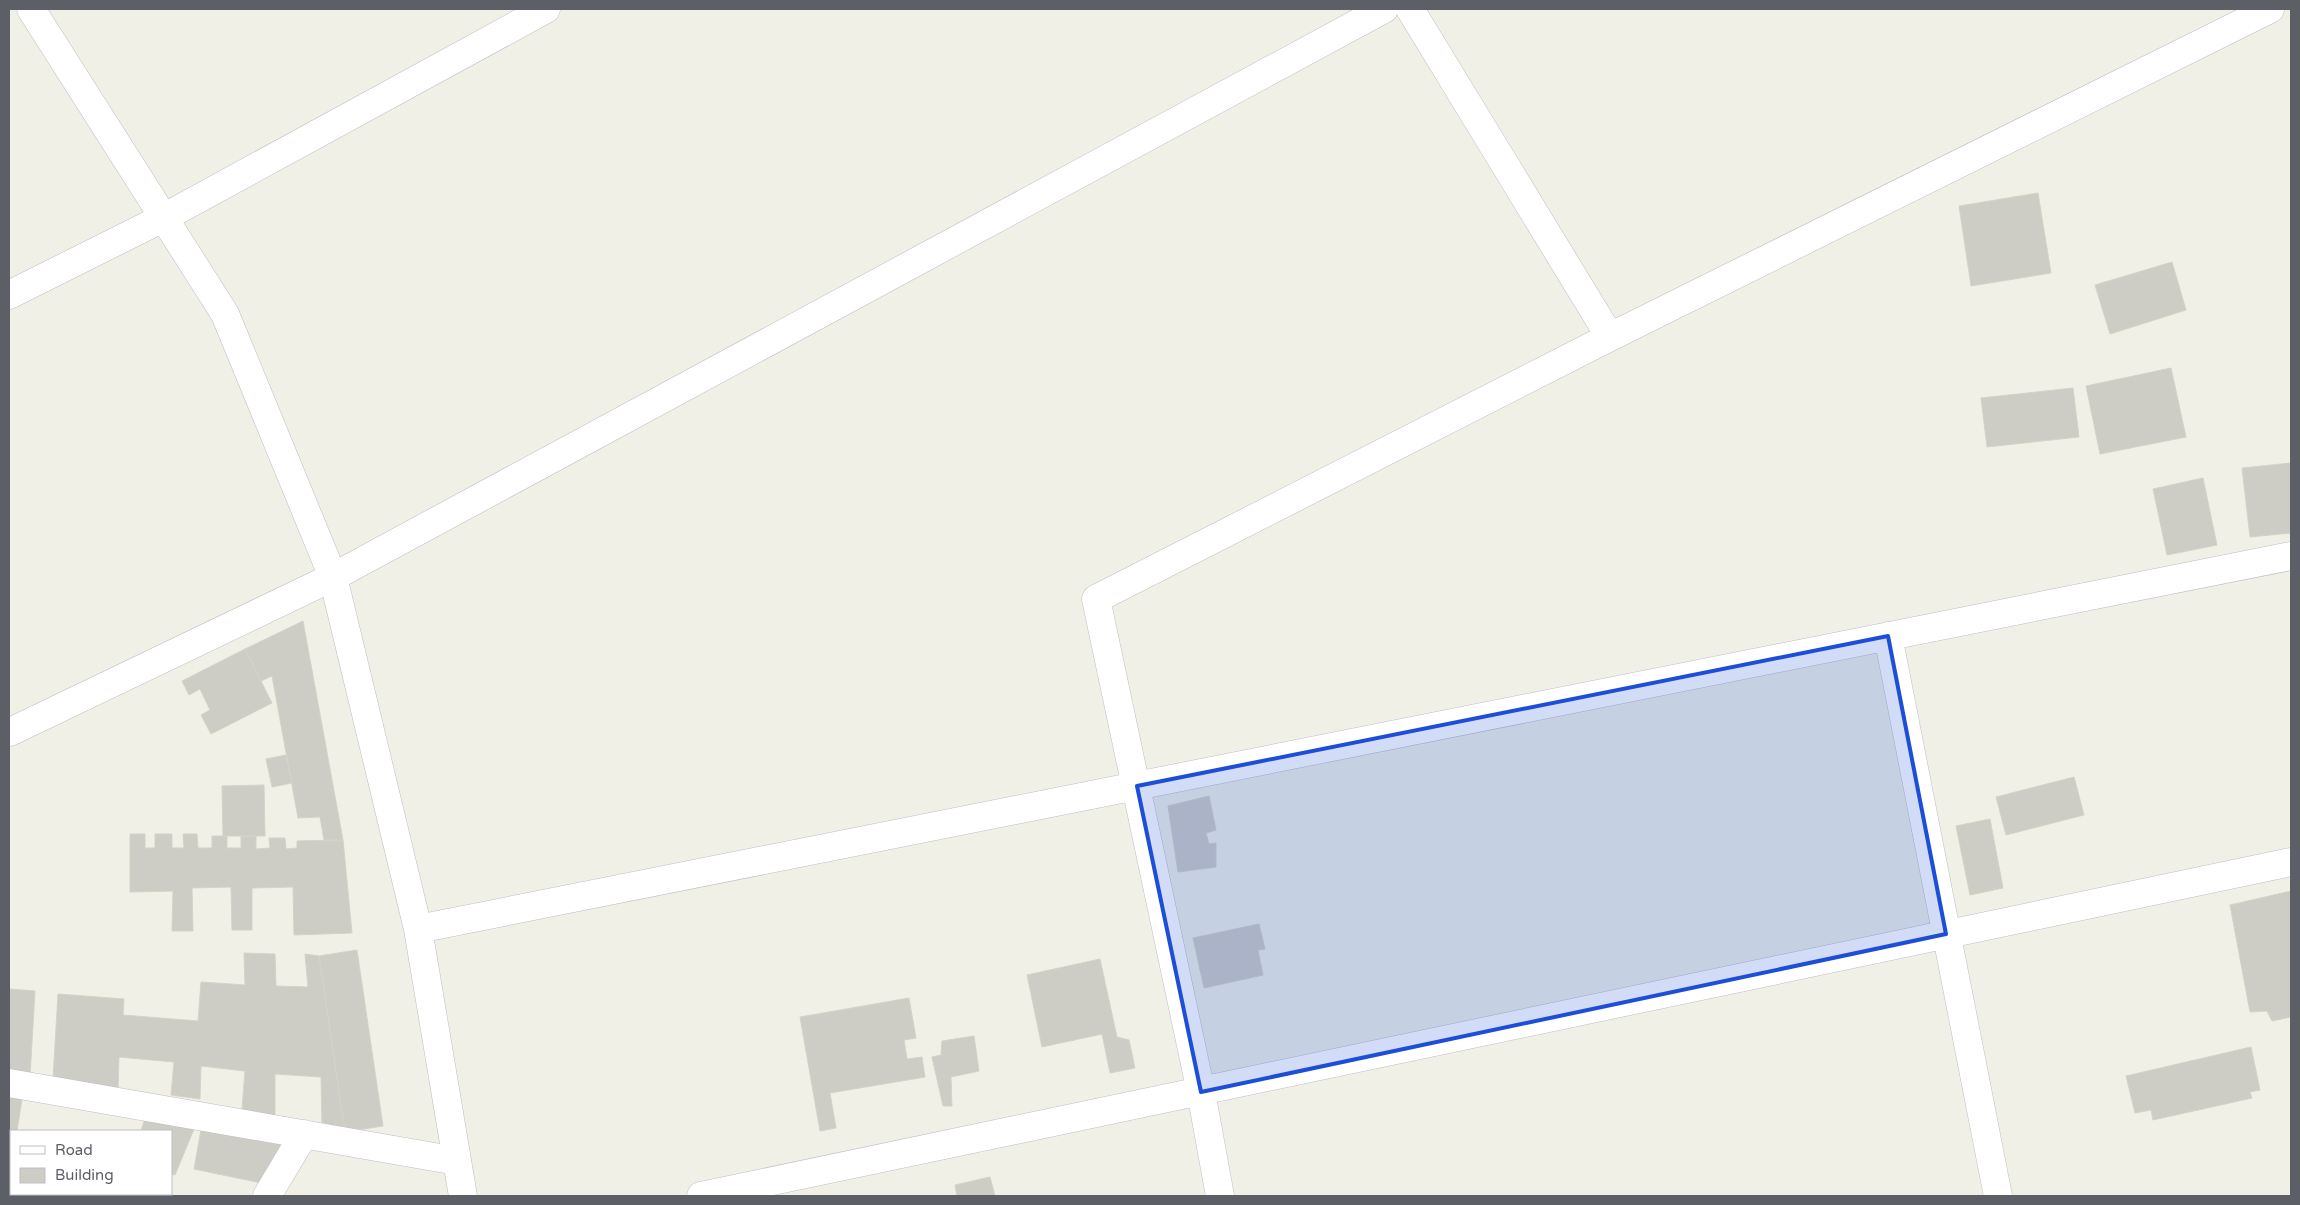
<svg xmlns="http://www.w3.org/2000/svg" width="2300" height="1205" font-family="'Varela Round',sans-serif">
<rect width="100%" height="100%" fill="#f0f0e6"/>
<path fill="#cdccc5" stroke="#d5d3c4" d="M 2038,193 L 2051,273 L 1971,286 L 1959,206 Z
M 2172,262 L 2186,310 L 2110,334 L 2095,285 Z
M 2171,368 L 2186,437 L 2100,454 L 2086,386 Z
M 2073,388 L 2079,437 L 1987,447 L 1981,398 Z
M 2291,463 L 2291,533 L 2250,537 L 2242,468 Z
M 2203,478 L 2217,545 L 2167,555 L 2153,489 Z
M 303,621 L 343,840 L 324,840 L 320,817 L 298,818 L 272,676 L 261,681 L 245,649 Z
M 245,649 L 272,703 L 211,734 L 201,715 L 210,710 L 200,689 L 189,695 L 182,681 Z
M 286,755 L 292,783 L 272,787 L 266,759 Z
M 2074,777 L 2084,815 L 2006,835 L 1996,797 Z
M 264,785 L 265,836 L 223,836 L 222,786 Z
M 1209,796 L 1216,830 L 1206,833 L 1209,844 L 1216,843 L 1216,867 L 1178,872 L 1168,806 Z
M 1990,819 L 2003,888 L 1970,895 L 1956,826 Z
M 130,834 L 145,834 L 145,848 L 155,848 L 155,834 L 172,834 L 172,848 L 184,848 L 183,834 L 197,834 L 198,848 L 212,848 L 212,836 L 227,836 L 227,848 L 241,848 L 241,836 L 256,836 L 256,849 L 270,848 L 269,838 L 285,838 L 286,849 L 297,848 L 297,841 L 343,840 L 352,933 L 294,935 L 293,887 L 252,888 L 252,930 L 232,930 L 231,887 L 192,888 L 193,931 L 172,931 L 173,891 L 130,892 Z
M 2291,891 L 2291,1017 L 2272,1021 L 2267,1011 L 2250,1012 L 2230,905 Z
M 1259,924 L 1265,949 L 1258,950 L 1263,975 L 1204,988 L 1193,938 Z
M 357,950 L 383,1126 L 345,1132 L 319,956 Z
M 244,953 L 275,954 L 276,986 L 308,987 L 305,954 L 319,956 L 345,1132 L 322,1127 L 321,1077 L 275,1074 L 275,1116 L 242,1109 L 245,1071 L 201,1066 L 200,1099 L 171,1095 L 174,1062 L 119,1057 L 118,1090 L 53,1079 L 58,994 L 124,999 L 123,1015 L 198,1021 L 201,982 L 245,985 Z
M 1100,959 L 1117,1037 L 1129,1040 L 1135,1068 L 1110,1073 L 1102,1034 L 1042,1047 L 1027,975 Z
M 9,989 L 35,991 L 30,1077 L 9,1073 Z
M 909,998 L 916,1038 L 904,1040 L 907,1059 L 922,1057 L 925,1077 L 830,1093 L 836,1128 L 820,1131 L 800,1017 Z
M 974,1036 L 979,1071 L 951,1077 L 952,1106 L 943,1106 L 932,1057 L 941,1055 L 942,1041 Z
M 2251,1047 L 2260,1090 L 2250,1092 L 2252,1098 L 2153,1120 L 2151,1110 L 2135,1113 L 2126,1076 Z
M 9,1097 L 22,1099 L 17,1131 L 11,1131 L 11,1155 L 9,1155 Z
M 145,1118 L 194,1129 L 175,1175 L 171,1174 L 171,1131 L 141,1131 Z
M 201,1130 L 290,1143 L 266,1184 L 194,1169 Z
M 990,1177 L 995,1196 L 957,1196 L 955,1185 Z"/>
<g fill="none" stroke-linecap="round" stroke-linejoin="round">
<defs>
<path id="minor" d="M 31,9 L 225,314 L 333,577 L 418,929 L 463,1196
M 1410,9 L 1610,337
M 9,295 L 163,218 L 546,9
M 1888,636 L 1998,1196
M 10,732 L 333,577 L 1384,9
M 418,929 L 2291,556
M 9,1083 L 457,1161
M 267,1196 L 304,1134
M 701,1196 L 2291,862
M 1220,1196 L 1201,1092 L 1096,599 L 1610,337 L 2270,9"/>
</defs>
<use href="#minor" stroke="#bdbec5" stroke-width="29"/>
<use href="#minor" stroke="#fff" stroke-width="28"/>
</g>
<path fill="#1d4ed8" fill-opacity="0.2" stroke="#1d4ed8" stroke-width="4" stroke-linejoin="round" d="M 1888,636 L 1946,934 L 1201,1092 L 1137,786 Z"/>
<rect width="2300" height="1205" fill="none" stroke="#5d5f67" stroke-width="20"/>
<rect x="10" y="1130" width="162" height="65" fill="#ffffff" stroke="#bebfc2"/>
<rect x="20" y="1146" width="25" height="8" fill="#ffffff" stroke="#bebfc2"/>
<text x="55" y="1155" font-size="15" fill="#5d5f67">Road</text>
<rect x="20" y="1168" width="25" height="15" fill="#cdccc5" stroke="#bebfc2"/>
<text x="55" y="1180" font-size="15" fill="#5d5f67">Building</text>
</svg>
